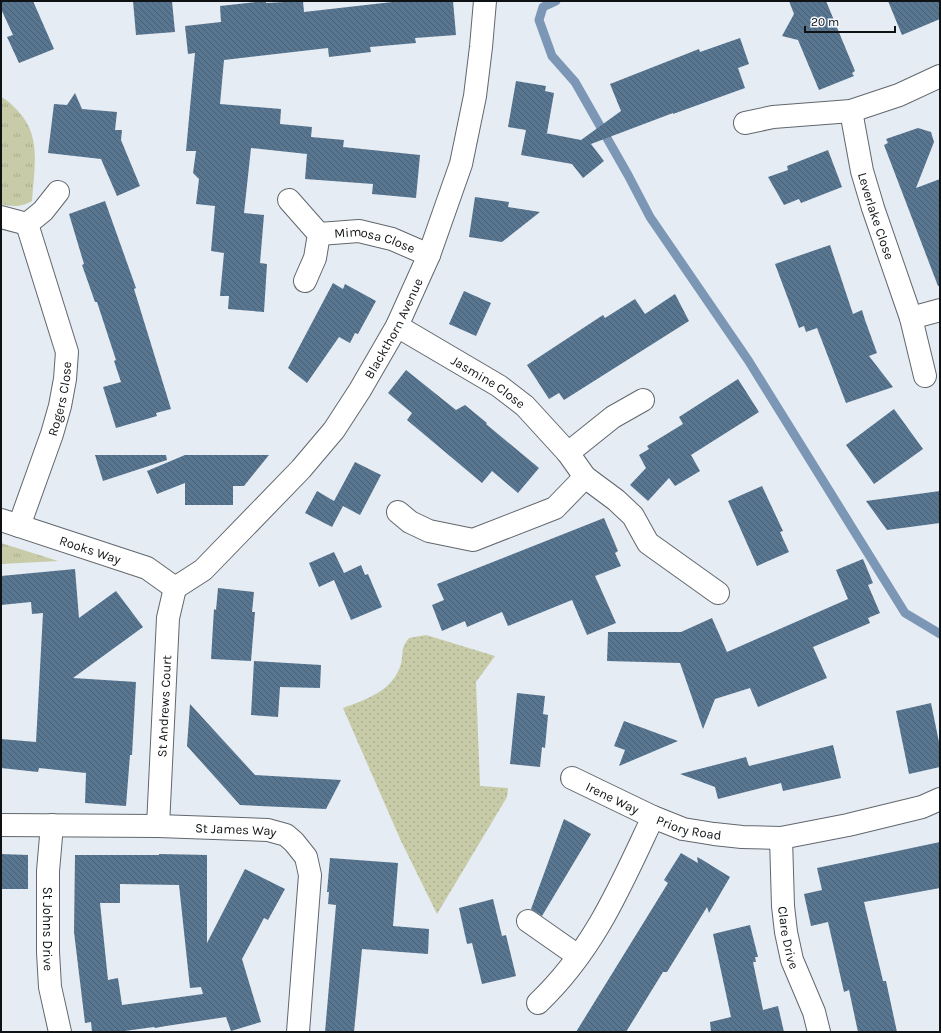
<svg xmlns="http://www.w3.org/2000/svg" width="941" height="1033" font-family="Karla,sans-serif">
<defs>
<pattern id="grass-tufts" width="24" height="20" patternUnits="userSpaceOnUse"><rect width="24" height="20" fill="#c7cba7"/><path d="M3 7l-1-3M5 7V3M7 7l1-3M15 17l-1-3M17 17v-4M19 17l1-3" fill="none" stroke="#aaad8f"/></pattern>
<pattern id="park-dots" width="8" height="8" patternUnits="userSpaceOnUse"><rect width="8" height="8" fill="#c7cba7"/><path d="M2 2h.1M6 6h.1" fill="none" stroke="#aaad8f" stroke-width="1.8" stroke-linecap="round"/></pattern>
<pattern id="building-back-hatch" width="6" height="6" patternUnits="userSpaceOnUse"><rect width="6" height="6" fill="#597691"/><path d="M-1 5l2 2M0 0l6 6M5-1l2 2" fill="none" stroke="#485f75"/></pattern>
</defs>
<rect width="100%" height="100%" fill="#e5ecf3"/>
<path fill="url(#grass-tufts)" d="M 1,97 C 8,100 13,106 18,111 C 42,136 34,169 32,201 C 22,207 13,207 1,204 Z
M 1,543 L 58,561 L 1,564 Z"/>
<path fill="url(#park-dots)" d="M 426,635 L 495,656 L 476,682 L 480,786 L 508,788 L 507,797 L 437,914 L 401,841 L 343,708 C 367,699 393,691 401,664 C 404,651 400,649 409,638 Z"/>
<g fill="none" stroke-linecap="round" stroke-linejoin="round">
<path stroke="#7c97b5" stroke-width="9" d="M 556,1 L 543,7 L 539,20 L 552,56 L 575,82 L 628,175 L 650,217 L 748,360 L 905,613 L 940,634"/>
</g>
<path fill="url(#building-back-hatch)" fill-rule="evenodd" d="M 1,1 L 33,1 L 54,49 L 19,63 L 7,37 L 13,35 L 1,9 Z
M 133,1 L 172,1 L 175,32 L 136,35 Z
M 266,1 L 266,3 L 303,1 L 304,12 L 401,1 L 453,1 L 456,35 L 415,38 L 416,43 L 370,47 L 371,52 L 329,57 L 328,48 L 224,60 L 220,104 L 281,109 L 280,124 L 312,127 L 311,137 L 344,140 L 343,147 L 420,155 L 416,198 L 372,194 L 373,184 L 305,179 L 307,154 L 251,148 L 244,213 L 264,215 L 260,263 L 267,264 L 264,312 L 228,309 L 229,296 L 220,296 L 224,253 L 211,251 L 215,206 L 196,204 L 199,179 L 193,173 L 196,151 L 186,151 L 195,53 L 188,54 L 185,26 L 221,22 L 220,6 Z
M 789,1 L 826,1 L 855,71 L 852,73 L 854,76 L 819,90 L 798,40 L 782,36 L 794,14 Z
M 888,1 L 940,1 L 940,19 L 902,35 Z
M 740,38 L 749,64 L 738,68 L 745,88 L 673,114 L 673,113 L 591,144 L 604,161 L 583,178 L 572,164 L 521,155 L 526,130 L 508,127 L 516,81 L 546,86 L 545,91 L 554,93 L 547,133 L 545,133 L 581,140 L 621,111 L 610,84 L 699,49 L 700,52 Z
M 75,93 L 82,109 L 117,112 L 115,130 L 122,130 L 121,140 L 140,186 L 117,196 L 101,159 L 48,153 L 54,104 L 67,105 Z
M 918,128 L 931,132 L 934,142 L 916,188 L 940,179 L 940,286 L 938,286 L 884,145 L 888,143 L 886,139 Z
M 828,150 L 842,187 L 801,203 L 799,199 L 784,205 L 768,177 L 788,170 L 787,166 Z
M 475,197 L 509,202 L 508,207 L 540,212 L 502,242 L 469,237 Z
M 105,201 L 136,288 L 134,289 L 171,409 L 156,413 L 157,416 L 116,428 L 103,387 L 121,382 L 114,361 L 116,360 L 97,302 L 95,302 L 82,265 L 84,264 L 69,214 Z
M 830,245 L 853,314 L 862,310 L 865,320 L 877,353 L 869,356 L 893,387 L 846,403 L 817,328 L 806,332 L 804,326 L 799,328 L 775,264 Z
M 333,283 L 343,289 L 345,284 L 376,301 L 358,334 L 355,333 L 350,343 L 339,337 L 307,383 L 288,368 Z
M 464,291 L 491,303 L 476,336 L 449,324 Z
M 675,294 L 689,321 L 564,400 L 559,393 L 549,399 L 527,365 L 603,315 L 605,318 L 635,299 L 645,314 Z
M 406,370 L 456,410 L 465,405 L 487,423 L 486,424 L 539,468 L 518,493 L 492,471 L 482,483 L 407,420 L 412,413 L 388,393 Z
M 738,379 L 759,412 L 691,455 L 700,471 L 675,486 L 669,478 L 648,501 L 630,485 L 646,468 L 639,455 L 649,449 L 647,446 L 683,424 L 679,417 Z
M 894,409 L 923,449 L 874,484 L 846,445 Z
M 95,455 L 166,455 L 167,460 L 103,481 Z
M 185,455 L 269,455 L 244,486 L 233,486 L 233,505 L 185,505 L 185,483 L 157,494 L 147,471 Z
M 355,462 L 381,475 L 360,515 L 343,506 L 332,527 L 305,513 L 317,491 L 334,501 Z
M 762,486 L 783,531 L 780,532 L 789,552 L 757,566 L 728,501 Z
M 940,491 L 940,523 L 887,530 L 866,501 Z
M 604,518 L 618,551 L 615,553 L 621,566 L 595,576 L 616,623 L 587,635 L 572,600 L 508,626 L 502,612 L 467,627 L 465,621 L 442,631 L 432,605 L 444,600 L 437,584 Z
M 334,552 L 344,573 L 361,565 L 365,575 L 368,574 L 382,607 L 351,620 L 334,580 L 319,587 L 309,563 Z
M 863,559 L 873,583 L 868,585 L 880,613 L 868,618 L 870,623 L 813,647 L 827,678 L 758,707 L 750,688 L 715,699 L 703,729 L 680,663 L 607,661 L 608,632 L 681,632 L 712,618 L 727,652 L 848,599 L 836,570 Z
M 75,569 L 79,618 L 116,591 L 143,627 L 73,678 L 136,682 L 132,755 L 130,755 L 126,806 L 85,803 L 86,773 L 39,768 L 38,772 L 1,768 L 1,739 L 36,742 L 43,613 L 32,614 L 31,602 L 1,605 L 1,576 Z
M 218,588 L 254,592 L 252,612 L 255,612 L 251,661 L 211,659 L 214,609 L 216,610 Z
M 254,661 L 321,665 L 320,688 L 280,687 L 278,717 L 251,715 Z
M 517,693 L 545,696 L 543,714 L 548,715 L 545,748 L 542,747 L 540,767 L 510,764 Z
M 931,703 L 940,747 L 940,767 L 909,774 L 896,711 Z
M 190,704 L 255,775 L 341,780 L 326,809 L 240,805 L 187,746 Z
M 624,721 L 678,741 L 619,766 L 625,750 L 614,746 Z
M 833,745 L 841,778 L 783,791 L 781,783 L 718,799 L 715,787 L 680,774 L 746,757 L 749,766 Z
M 564,819 L 591,834 L 542,916 L 531,909 Z
M 940,842 L 940,888 L 864,902 L 883,981 L 886,981 L 897,1032 L 858,1032 L 849,990 L 844,992 L 828,922 L 811,926 L 804,894 L 822,890 L 817,868 Z
M 681,853 L 698,863 L 697,857 L 701,859 L 730,877 L 709,913 L 707,907 L 667,972 L 663,972 L 626,1032 L 576,1032 L 668,883 L 664,880 Z
M 1,854 L 28,855 L 28,889 L 1,889 Z
M 159,854 L 207,855 L 207,943 L 245,869 L 285,889 L 268,920 L 264,918 L 242,959 L 261,1022 L 231,1031 L 226,1017 L 166,1026 L 155,1028 L 154,1027 L 117,1032 L 92,1032 L 91,1022 L 85,1023 L 74,932 L 75,855 L 159,855 ZM 120,884 L 179,885 L 190,988 L 201,987 L 203,994 L 122,1005 L 118,978 L 108,980 L 100,903 L 120,903 Z
M 330,858 L 398,863 L 393,926 L 429,929 L 428,954 L 362,949 L 354,1032 L 325,1032 L 336,905 L 328,904 L 329,892 L 327,892 Z
M 493,899 L 502,936 L 506,935 L 516,976 L 482,984 L 472,943 L 467,944 L 459,908 Z
M 750,925 L 758,957 L 755,957 L 756,962 L 753,962 L 763,1010 L 778,1006 L 784,1032 L 711,1032 L 710,1022 L 731,1017 L 713,934 Z"/>
<g fill="none" stroke-linecap="round" stroke-linejoin="round">
<defs>
<g id="minor">
<path id="s1" d="M 851,111 L 862,171 L 873,208 L 911,318 L 925,376"/>
<path d="M 745,123 L 773,117 L 851,111 L 899,95 L 940,76"/>
<path d="M 289,200 L 319,234 L 315,258 L 305,281"/>
<path d="M 1,217 L 27,224 L 43,211 L 58,192"/>
<path id="s2" d="M 319,234 L 359,231 L 392,239 L 429,255"/>
<path d="M 911,318 L 940,310"/>
<path id="s3" d="M 397,326 L 499,386 L 525,406 L 568,453 L 585,477 L 616,500 L 633,516 L 648,543 L 718,593"/>
<path d="M 568,453 L 613,417 L 643,400"/>
<path d="M 398,512 L 410,522 L 429,531 L 473,540 L 555,508 L 585,477"/>
<path id="s4" d="M 1,520 L 147,568 L 175,588"/>
<path id="s5" d="M 19,526 L 52,434 L 60,406 L 65,379 L 67,352 L 27,224"/>
<path id="s6" d="M 175,588 L 203,570 L 301,469 L 334,430 L 360,390 L 397,326 L 429,255 L 461,164 L 475,96 L 481,47 L 485,1"/>
<path id="s7" d="M 572,778 L 653,817"/>
<path id="s8" d="M 1,825 L 158,826 L 268,830 L 286,835 L 294,842 L 306,857 L 310,875 L 298,1032"/>
<path id="s9" d="M 52,825 L 48,871 L 48,952 L 50,987 L 60,1032"/>
<path id="s10" d="M 158,826 L 168,618 L 175,588"/>
<path id="s11" d="M 781,838 L 783,906 L 786,932 L 792,960 L 814,1012 L 819,1032"/>
<path d="M 528,921 L 578,956"/>
<path id="s12" d="M 538,1003 C 594,950 621,885 653,817 L 683,829 L 714,834 L 742,837 L 781,838 L 848,825 L 922,807 L 940,799"/>
</g>
</defs>
<use href="#minor" stroke="#61676d" stroke-width="24"/>
<use href="#minor" stroke="#fff" stroke-width="22"/>
</g>
<g text-anchor="middle" dominant-baseline="central" stroke-width="3.5" stroke-linejoin="round" paint-order="stroke">
<g font-size="13" fill="#0f1214" stroke="#f3f9ff">
<text stroke="none"><textPath href="#s1" startOffset="108">Leverlake Close</textPath></text>
<text stroke="none"><textPath href="#s2" startOffset="57">Mimosa Close</textPath></text>
<text stroke="none"><textPath href="#s6" startOffset="343">Blackthorn Avenue</textPath></text>
<text stroke="none"><textPath href="#s3" startOffset="107">Jasmine Close</textPath></text>
<text stroke="none"><textPath href="#s5" startOffset="134">Rogers Close</textPath></text>
<text stroke="none"><textPath href="#s4" startOffset="94">Rooks Way</textPath></text>
<text stroke="none"><textPath href="#s10" startOffset="120">St Andrews Court</textPath></text>
<text stroke="none"><textPath href="#s7" startOffset="45">Irene Way</textPath></text>
<text stroke="none"><textPath href="#s12" startOffset="258">Priory Road</textPath></text>
<text stroke="none"><textPath href="#s8" startOffset="235">St James Way</textPath></text>
<text stroke="none"><textPath href="#s9" startOffset="104">St Johns Drive</textPath></text>
<text stroke="none"><textPath href="#s11" startOffset="100">Clare Drive</textPath></text>
</g>
</g>
<rect width="941" height="1033" fill="none" stroke="#0f1214" stroke-width="4"/>
<path d="M805 26v6h90v-6" fill="none" stroke="#0f1214" stroke-width="2"/>
<text x="811" y="26" font-size="12" fill="#0f1214" stroke="#f3f9ff" stroke-width="3" paint-order="stroke">20 m</text>
</svg>
